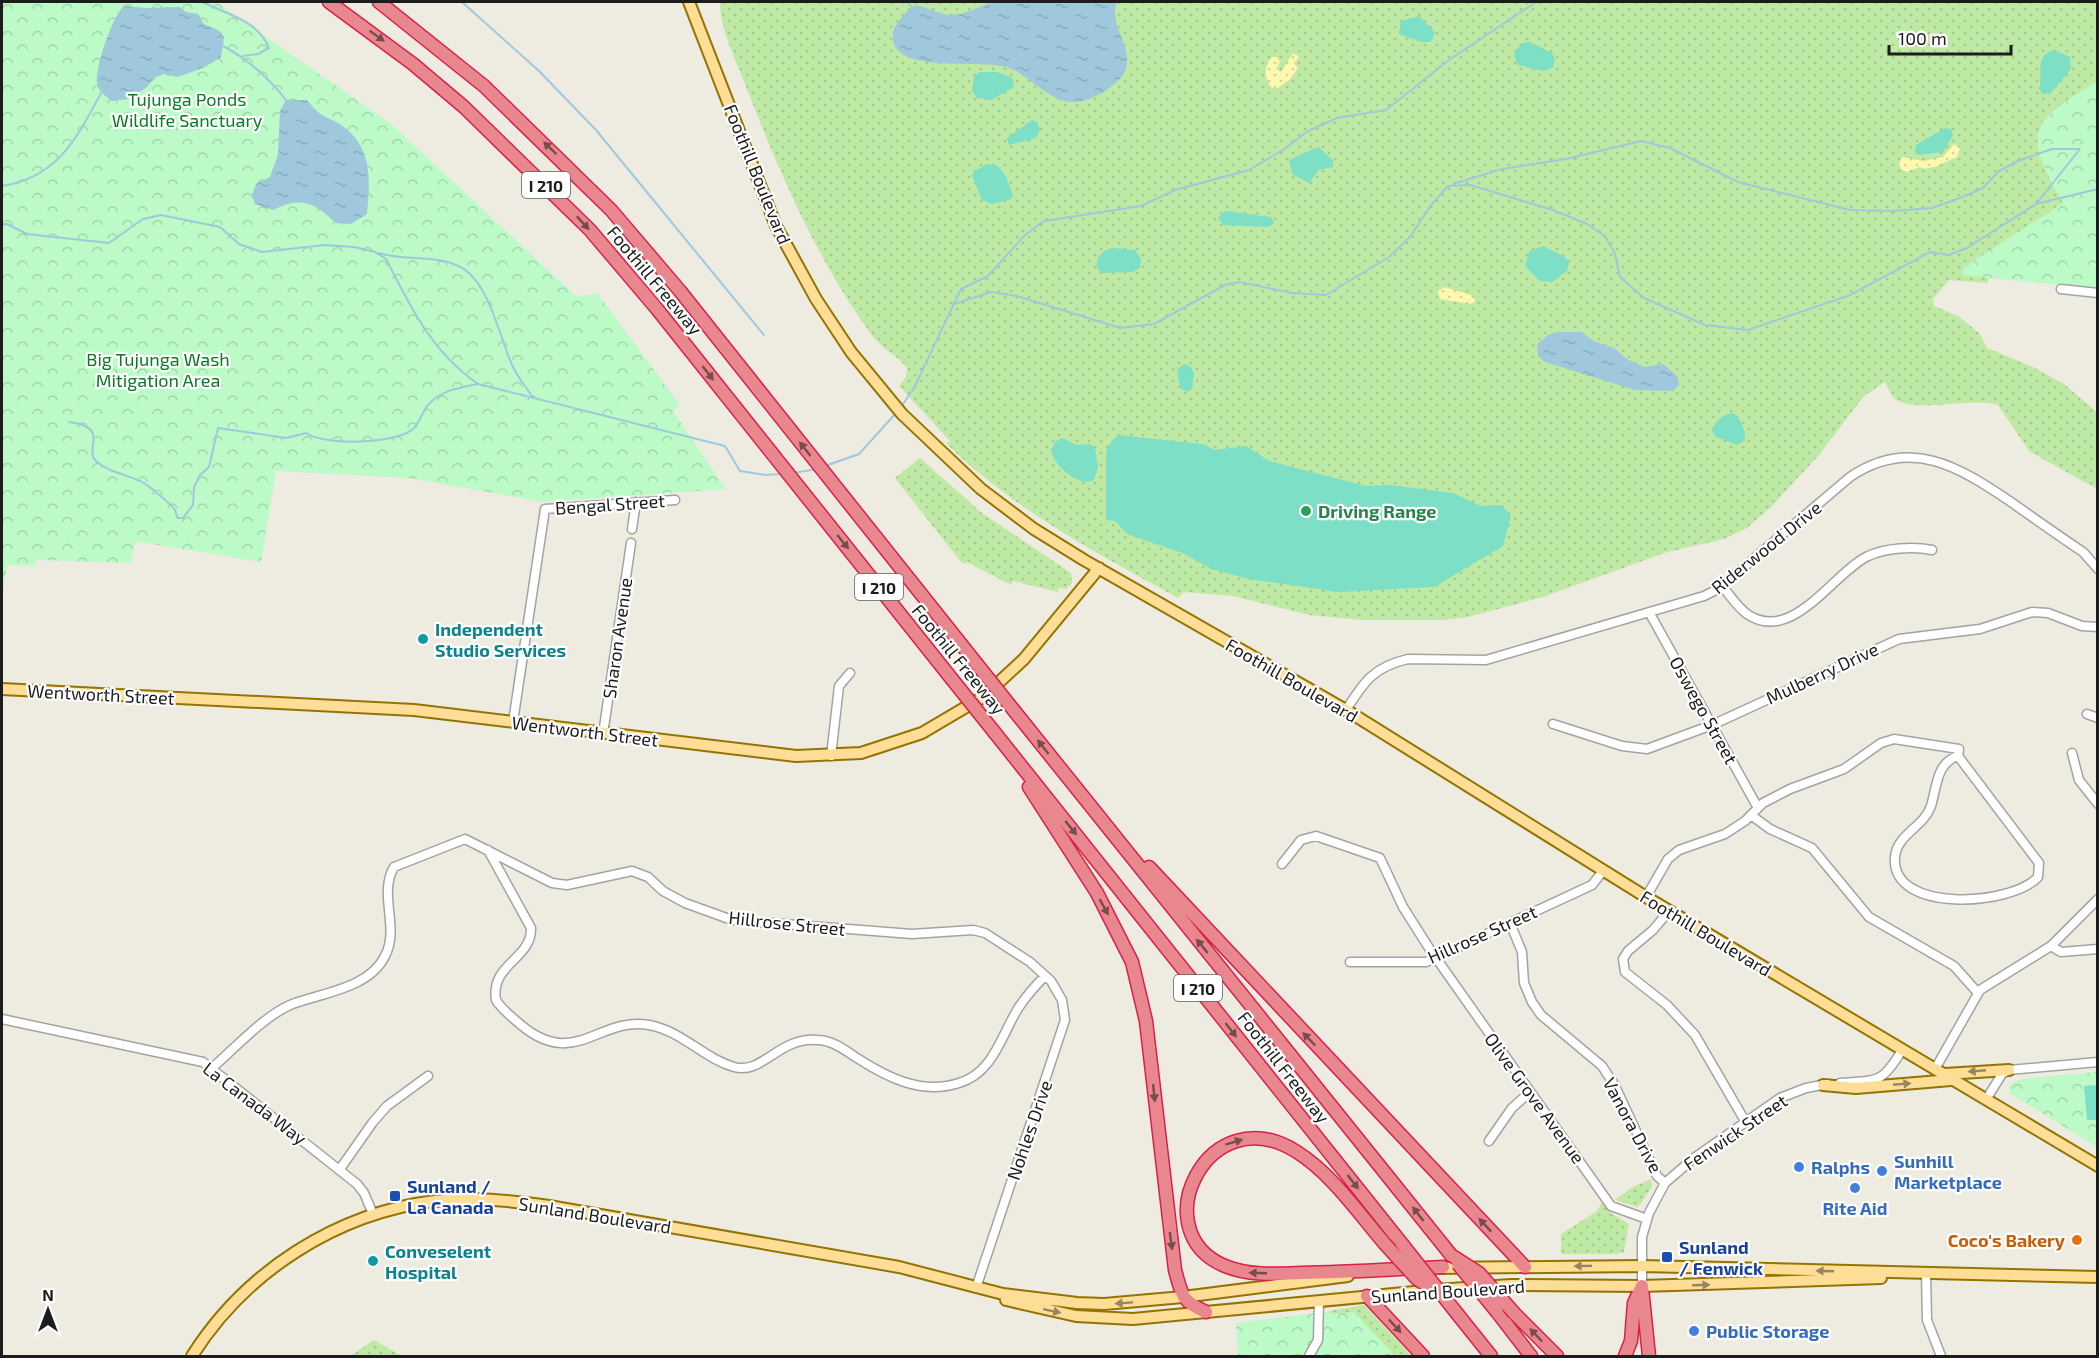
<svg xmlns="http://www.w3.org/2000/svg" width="2099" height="1358" font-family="'Exo 2',sans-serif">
<defs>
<pattern id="grass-dots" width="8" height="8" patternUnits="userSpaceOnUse" patternTransform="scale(1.5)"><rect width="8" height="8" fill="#bfeaa5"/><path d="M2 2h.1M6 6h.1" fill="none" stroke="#a4c88d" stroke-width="1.8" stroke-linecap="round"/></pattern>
<pattern id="sand-dots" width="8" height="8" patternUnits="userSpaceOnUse" patternTransform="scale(1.5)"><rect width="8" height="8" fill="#fff8ae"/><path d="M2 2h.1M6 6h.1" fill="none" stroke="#dad495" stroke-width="1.8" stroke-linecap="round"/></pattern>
<pattern id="park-crowns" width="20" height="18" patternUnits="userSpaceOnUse" patternTransform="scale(1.5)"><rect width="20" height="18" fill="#bcfac8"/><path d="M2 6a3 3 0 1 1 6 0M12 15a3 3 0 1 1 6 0" fill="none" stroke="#a1d6ab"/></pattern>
<pattern id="water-ripples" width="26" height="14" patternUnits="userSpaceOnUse" patternTransform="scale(1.5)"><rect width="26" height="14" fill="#a0c8dd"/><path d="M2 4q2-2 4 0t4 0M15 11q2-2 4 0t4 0" fill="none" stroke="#89abbd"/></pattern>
</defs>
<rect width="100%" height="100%" fill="#eeebe1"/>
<path fill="url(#grass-dots)" d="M 720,2 L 2097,2 L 2097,283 L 1989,271 L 1988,283 L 1949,280 L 1933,299 L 1934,306 L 1958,316 L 1979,333 L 1987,348 L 2035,368 L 2064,384 L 2097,412 L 2097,489 L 2029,451 L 1998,405 C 1972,396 1913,415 1894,398 C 1890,394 1888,387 1885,382 L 1864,396 L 1818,456 L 1770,508 L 1747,528 L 1724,539 L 1664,553 L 1543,597 L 1468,617 L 1443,620 L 1362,620 L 1309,615 L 1233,596 L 1184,592 L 1178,598 C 1097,553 1012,509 946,443 L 950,441 L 899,386 L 906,377 L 907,368 C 899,357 889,353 880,344 C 872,337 867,328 861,320 C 811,247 777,166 745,84 C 735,58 720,29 720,2 Z
M 920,458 L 982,513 L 1071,573 L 1072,583 L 1066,589 L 1058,588 L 1058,592 L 1013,581 L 1011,585 L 967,562 L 965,564 L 961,562 L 895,478 Z
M 1651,1179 L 1652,1187 L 1638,1207 L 1615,1200 L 1631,1188 Z
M 1602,1202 L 1611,1213 L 1629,1224 L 1624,1252 L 1617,1254 L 1561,1254 L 1561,1234 L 1597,1211 Z
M 1364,1305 L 1412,1356 L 1314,1356 L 1327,1339 L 1329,1311 Z
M 374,1340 L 402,1356 L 350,1356 Z"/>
<path fill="url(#sand-dots)" d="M 1293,53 L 1299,57 L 1294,63 L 1298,68 L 1290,79 L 1278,88 L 1272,88 C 1263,77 1264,67 1272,57 L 1277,57 L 1280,62 L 1276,69 L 1281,72 Z
M 1954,144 L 1960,148 L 1957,157 C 1946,160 1934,172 1919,167 L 1908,172 L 1902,170 L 1899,164 L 1902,157 L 1923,161 L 1943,157 Z
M 1445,287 C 1454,291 1466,292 1474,297 L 1475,302 L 1470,304 L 1440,299 L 1438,291 Z"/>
<path fill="url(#park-crowns)" d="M 2,2 L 215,2 L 219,4 L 391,124 L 576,296 L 598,294 L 680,405 L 673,411 L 726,489 L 543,502 L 409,478 L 276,471 L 261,562 L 135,541 L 131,563 L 36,560 L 35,566 L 7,565 L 2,599 Z
M 2097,82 L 2097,289 L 1962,275 L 1963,268 L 2063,203 C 2022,133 2029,121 2097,82 Z
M 2097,1072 L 2097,1147 L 2009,1093 L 2010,1084 L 2021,1079 Z
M 1325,1312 L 1332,1314 L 1354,1312 L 1395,1356 L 1238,1356 L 1236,1323 Z"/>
<path fill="#7ddfc5" d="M 1419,16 L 1435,32 L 1431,42 L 1421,42 L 1399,34 L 1401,21 Z
M 1530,42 L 1552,53 L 1555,59 L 1553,67 L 1543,71 L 1518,65 L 1515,58 L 1515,51 L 1523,43 Z
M 2054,50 L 2070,57 L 2071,69 L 2051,93 L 2043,94 L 2039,89 C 2043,74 2034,55 2054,50 Z
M 997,72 L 1012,78 L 1014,87 L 992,100 L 977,98 L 972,91 L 974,76 L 980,72 Z
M 1032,120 L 1037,122 L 1040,129 L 1036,138 L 1009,145 L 1007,138 Z
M 1945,128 L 1951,129 L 1953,135 L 1943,152 L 1920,155 L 1915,152 L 1916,145 Z
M 1318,147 L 1333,160 L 1333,167 L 1319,170 L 1309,183 L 1292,174 L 1289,160 Z
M 987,164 C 1005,163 1007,182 1013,195 L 1011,199 L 992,204 L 982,200 L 972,175 L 975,171 Z
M 1225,211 L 1271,217 L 1274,223 L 1268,227 L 1223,225 L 1218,218 Z
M 1543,246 L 1565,257 L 1569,262 L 1567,271 L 1552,282 L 1540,281 L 1525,266 L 1529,252 Z
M 1112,248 L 1135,250 L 1141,259 L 1140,268 L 1132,272 L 1102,273 L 1097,268 C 1095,258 1102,250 1112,248 Z
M 1184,364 L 1190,366 L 1194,373 L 1192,389 L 1187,392 L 1180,388 L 1177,370 Z
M 1733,413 C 1740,417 1746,431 1745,440 L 1738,445 L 1716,437 L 1712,431 C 1713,423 1724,413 1733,413 Z
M 1118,435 L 1203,444 L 1215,450 L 1246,446 L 1269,461 L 1366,486 L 1391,485 L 1453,493 L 1481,506 L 1500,505 L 1511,515 L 1503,546 L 1434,587 L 1338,592 L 1249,579 L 1211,569 L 1185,554 L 1127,534 L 1115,521 L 1106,520 L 1106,454 L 1108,446 Z
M 1062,438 L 1077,445 L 1090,444 L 1095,448 L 1098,467 L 1094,480 C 1079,488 1053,465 1051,450 L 1055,442 Z
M 2097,1085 L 2097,1120 L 2087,1120 L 2084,1086 Z"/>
<path fill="url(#water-ripples)" d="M 994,2 L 1117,2 C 1106,30 1145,54 1117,82 C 1105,92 1088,103 1072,102 C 1050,102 1030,76 1009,68 C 984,58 896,75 893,39 C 893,34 892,31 895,27 C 901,17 907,9 917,5 L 947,15 L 961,14 Z
M 124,6 L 147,8 L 180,7 L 186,12 L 198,14 L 204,24 L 218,30 L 224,37 L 221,57 L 205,67 L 178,77 L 164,74 L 156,77 L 146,88 L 128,99 L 112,101 C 106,96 98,92 97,83 C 95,68 112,16 124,6 Z
M 286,100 L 307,100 C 323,121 326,114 344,127 C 373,149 370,181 367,214 L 351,224 L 336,223 C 314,202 301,196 273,210 L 255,204 L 252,195 L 256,184 L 270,177 L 278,155 L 280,111 Z
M 1558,332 L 1581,332 L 1594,341 L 1614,348 L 1627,359 L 1644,367 L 1663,364 L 1678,377 L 1679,385 L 1673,391 L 1635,390 L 1545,362 L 1538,356 L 1537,344 L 1548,335 Z"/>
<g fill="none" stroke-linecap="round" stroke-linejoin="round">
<path stroke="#a0c8dd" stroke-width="2" d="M 202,2 C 226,14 258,20 269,48 L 258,54 L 243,56
M 462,2 L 539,71 L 596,130 L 764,335
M 907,2 L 912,7
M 223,46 C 249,60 268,77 286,100
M 1453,184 L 1502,169 L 1566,159 L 1641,141 L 1670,148 L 1738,182 L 1850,210 L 1893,211 L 1932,208 L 1960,198 L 1983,188 L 1999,171 L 2018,161 L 2052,149 L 2080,149 L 2036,204
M 2,186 C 57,178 77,138 101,93
M 2,225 L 7,224 L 27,234 L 109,243 L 143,219 L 161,215 L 220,227 L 239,244 L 262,252 L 325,245 L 354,247 L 375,252 L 386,259 C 411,308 432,352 478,384 L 725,446 L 740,471 L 765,475 L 781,474
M 379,253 C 403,261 432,255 456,265 C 489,277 499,338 513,367 C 518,378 527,388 533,398
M 954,304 L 991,292 L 1017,296 L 1120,328 L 1154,324 L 1225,285 L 1239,282 L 1292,293 L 1326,295 L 1389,257 L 1410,237 L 1431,205 L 1448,186 L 1470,185 L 1553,210 L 1587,224 L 1605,236 L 1615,254 L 1620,277 L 1644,298 L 1705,325 L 1748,330 L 1850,295 L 1930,252 L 1949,255 L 1967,248 L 2036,204 L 2098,189
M 901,407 L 914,388 L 961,289 L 988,276 L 1025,235 L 1044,221 L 1141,206 L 1175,190 L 1249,170 L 1283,150 L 1308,131 L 1337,118 L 1386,110 L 1449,60 L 1536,2
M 69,422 C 112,428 83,449 96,461 C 110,474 133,475 147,485 C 152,489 173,506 175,510 C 176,513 176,516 178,518 L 183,518 L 193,505 L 194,487 L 200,475 L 209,467 L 218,428 L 286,438 L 306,433 C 324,446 396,444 413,429 C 420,422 422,412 428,405 C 441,390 459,388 478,384
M 825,466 L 859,454 L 897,412
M 793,473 L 817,469"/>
<defs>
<path id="minor" d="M 2061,289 L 2098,293
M 632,529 L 636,502
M 1722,586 C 1730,595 1737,607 1747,614 C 1792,645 1833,573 1868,556 C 1886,548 1913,546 1932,550
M 1649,612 L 1758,808
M 1346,710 C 1364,682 1373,667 1408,659 L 1486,660 L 1704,596 L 1718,589 L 1850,477 C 1911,436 1959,467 2011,502 C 2035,519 2059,536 2083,552 L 2098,569
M 2087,714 L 2098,718
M 513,722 L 545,509 L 675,500
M 1553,724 L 1622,746 L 1647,749 L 1712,725 L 1899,639 L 1980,629 L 2032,612 L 2048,613 L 2082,626 L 2098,627
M 603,734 L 631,543
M 2072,753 L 2079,780 L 2098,804
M 831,756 L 839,686 L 850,673
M 1751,815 L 1770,829 L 1812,848 L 1869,917 L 1954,966 L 1978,993
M 488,850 L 531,928 C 532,959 490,964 496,1000 C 502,1010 512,1017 521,1025 C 575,1070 599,1016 649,1025 C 682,1031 703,1058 734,1067 C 763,1075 778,1037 817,1040 C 832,1040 845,1050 857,1058 C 888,1078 922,1095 959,1083 C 994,1073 1002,1033 1019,1007 C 1027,995 1036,985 1045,976
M 1282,864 L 1301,840 L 1316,836 L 1380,858 L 1403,907 L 1429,948 L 1611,1206 L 1647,1219
M 1646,897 L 1668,859 L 1679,850 L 1725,834 L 1745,821 L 1763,803 L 1790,789 L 1844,769 L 1881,743 L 1894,739 L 1959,749 L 1958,756 L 2039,863 L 2038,877 C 2012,906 1890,914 1895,857 C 1897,834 1924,827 1931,806 C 1937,787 1936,763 1958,756
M 1669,911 L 1653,930 L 1628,951 L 1623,959 L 1625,972 L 1667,1005 L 1695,1035 L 1745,1121
M 1510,923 L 1522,952 L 1524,983 L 1532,1002 L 1541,1015 L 1602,1066 L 1615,1086 L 1657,1176 L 1665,1183
M 2051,946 L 2061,952 L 2098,949
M 1350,962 L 1426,962 L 1592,885 L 1603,871
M 2,1019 L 203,1062 L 357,1184 L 364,1193 L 373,1214
M 212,1068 C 234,1049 263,1017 290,1005 C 320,993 369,989 385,956 C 400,928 378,894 394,867 L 465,839 L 552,883 L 567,885 L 632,871 L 648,877 L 663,891 L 685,903 L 732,920 L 912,934 L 973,930 L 985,933 L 1030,962 L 1051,981 L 1062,1000 L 1065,1020 L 976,1288
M 1935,1069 L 1980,990 L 2051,946 L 2098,899
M 1840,1083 C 1878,1080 1882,1084 1902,1050
M 1987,1098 L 2002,1074 L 2009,1070 L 2098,1062
M 1489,1141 L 1512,1108 L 1530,1092
M 340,1169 L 373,1122 L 387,1106 L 428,1076
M 1926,1274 L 1927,1320 L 1941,1356
M 1642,1286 L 1642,1237 L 1649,1213 L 1665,1183 L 1694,1158 L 1780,1098 L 1806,1088 L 1827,1084
M 1309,1356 L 1318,1340 L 1319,1301"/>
<path id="major" d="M 689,2 L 776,226 L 816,299 L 851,352 L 902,414 L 981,489 L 1034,529 L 1084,560 L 1346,710 L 1646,897 L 2098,1166
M 2,689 L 414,710 L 796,756 L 861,753 L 922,733 L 983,697 L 1024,659 L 1099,568
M 1945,1074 L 2009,1070
M 1823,1085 L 1856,1088 L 1951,1080
M 1435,1268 L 1642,1266 L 2098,1277
M 1006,1300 L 1076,1316 L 1133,1319 L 1435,1290 L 1511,1285 L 1642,1286 L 1881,1278
M 192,1356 C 245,1272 336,1213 435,1201 C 474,1196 511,1201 549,1206 L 899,1267 L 1003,1294 L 1077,1303 L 1104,1304 L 1183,1297 L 1348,1276"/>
<path id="highway" d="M 329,2 L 413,64 L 464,107 L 590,230 L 657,309 L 951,678
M 379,2 L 484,86 L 611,210 L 680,291 L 976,663
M 1016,713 L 1451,1255
M 995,733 L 1402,1244
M 1029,787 L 1097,893 L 1132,962 L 1146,1021 L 1175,1270 C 1182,1295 1181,1301 1206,1312
M 1149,867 L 1525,1267
M 1385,1244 C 1359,1214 1332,1174 1297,1152 C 1208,1095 1142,1232 1225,1266 C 1249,1276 1277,1274 1302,1273 C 1349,1272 1396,1269 1443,1267
M 1642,1288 L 1649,1356
M 1367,1296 L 1423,1356
M 1497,1312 L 1531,1356
M 1514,1313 L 1557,1356
M 1459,1316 L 1491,1356
M 1625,1356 L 1631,1341 L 1634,1303 L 1642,1286"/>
</defs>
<use href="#minor" stroke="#a3a3a3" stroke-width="11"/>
<use href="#major" stroke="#947400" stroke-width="14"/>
<use href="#highway" stroke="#da204a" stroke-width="15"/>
<use href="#minor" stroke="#fff" stroke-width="8"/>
<use href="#major" stroke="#fedd97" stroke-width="10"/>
<use href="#highway" stroke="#e8878d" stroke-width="12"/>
<defs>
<path id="highway-bridge" d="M 976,663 L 1016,713
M 951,678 L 995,733
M 1385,1244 L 1416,1278 L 1432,1289
M 1402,1244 L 1459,1316
M 1451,1255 L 1479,1273 L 1514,1313
M 1458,1264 L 1497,1312"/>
</defs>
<use href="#highway-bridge" stroke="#da204a" stroke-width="15" stroke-linecap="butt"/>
<use href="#highway-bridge" stroke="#e8878d" stroke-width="12"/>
</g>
<defs><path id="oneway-solid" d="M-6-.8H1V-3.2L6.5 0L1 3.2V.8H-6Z" transform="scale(1.5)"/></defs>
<g fill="#784c4f">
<use href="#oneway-solid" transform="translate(377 36) rotate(36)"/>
<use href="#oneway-solid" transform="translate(550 148) rotate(-136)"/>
<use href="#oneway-solid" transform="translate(583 223) rotate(47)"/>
<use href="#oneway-solid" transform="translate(708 373) rotate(52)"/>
<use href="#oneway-solid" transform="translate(805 449) rotate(-128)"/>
<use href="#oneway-solid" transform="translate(843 542) rotate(51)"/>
<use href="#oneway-solid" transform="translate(1043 747) rotate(-128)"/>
<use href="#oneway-solid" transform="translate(1071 828) rotate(51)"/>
<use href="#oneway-solid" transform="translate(1104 907) rotate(61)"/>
<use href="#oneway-solid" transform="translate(1202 946) rotate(-129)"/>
<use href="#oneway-solid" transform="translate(1231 1030) rotate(52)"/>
<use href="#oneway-solid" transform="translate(1309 1039) rotate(-134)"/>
<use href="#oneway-solid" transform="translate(1154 1093) rotate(84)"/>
<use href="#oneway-solid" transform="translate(1234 1142) rotate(-17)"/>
<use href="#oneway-solid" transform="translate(1353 1182) rotate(52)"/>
<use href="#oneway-solid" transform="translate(1418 1214) rotate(-128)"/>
<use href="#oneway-solid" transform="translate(1485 1225) rotate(-133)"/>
<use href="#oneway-solid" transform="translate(1171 1241) rotate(82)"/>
<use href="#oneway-solid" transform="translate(1258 1273) rotate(-178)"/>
<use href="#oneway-solid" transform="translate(1395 1326) rotate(47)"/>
<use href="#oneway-solid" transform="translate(1536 1335) rotate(-134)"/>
</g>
<g fill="#988660">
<use href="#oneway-solid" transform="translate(1977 1071) rotate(175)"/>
<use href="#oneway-solid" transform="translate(1902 1084) rotate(-5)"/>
<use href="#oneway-solid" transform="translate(1583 1266) rotate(179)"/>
<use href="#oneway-solid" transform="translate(1825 1271) rotate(-178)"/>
<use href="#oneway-solid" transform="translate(1701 1285) rotate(-2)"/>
<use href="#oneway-solid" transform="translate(1124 1303) rotate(176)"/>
<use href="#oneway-solid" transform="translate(1052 1311) rotate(12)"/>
</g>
<circle fill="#2e9e5b" stroke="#fff" stroke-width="2" cx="1306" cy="511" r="6"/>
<g fill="#0f9aa8" stroke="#fff" stroke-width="2">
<circle cx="423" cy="639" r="6"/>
<circle cx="373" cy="1261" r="6"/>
</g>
<g fill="#3f7fe0" stroke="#fff" stroke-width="2">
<circle cx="1799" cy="1167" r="6"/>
<circle cx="1882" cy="1171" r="6"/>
<circle cx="1855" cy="1188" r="6"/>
<circle cx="1694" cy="1331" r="6"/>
</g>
<g fill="#1a4fb4" stroke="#fff" stroke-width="2">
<rect x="389" y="1190" width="12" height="12" rx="3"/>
<rect x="1661" y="1251" width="12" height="12" rx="3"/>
</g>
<circle fill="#e8710a" stroke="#fff" stroke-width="2" cx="2077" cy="1240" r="6"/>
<g text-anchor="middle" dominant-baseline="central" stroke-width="4.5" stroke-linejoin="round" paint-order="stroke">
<g fill="#fff" stroke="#606060" stroke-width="1.5">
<rect x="522" y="172" width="48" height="26" rx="4.5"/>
<rect x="855" y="574" width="48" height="26" rx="4.5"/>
<rect x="1174" y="975" width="48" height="26" rx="4.5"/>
</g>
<g font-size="16" font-weight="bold" fill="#1c1c1c">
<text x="546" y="185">I 210</text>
<text x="879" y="587">I 210</text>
<text x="1198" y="988">I 210</text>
</g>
<g font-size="18" fill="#097b20" stroke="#fff">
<text x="187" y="99">Tujunga Ponds<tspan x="187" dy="21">Wildlife Sanctuary</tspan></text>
<text x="158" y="359">Big Tujunga Wash<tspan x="158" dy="21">Mitigation Area</tspan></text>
</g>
<g font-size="18" fill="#1c1c1c" stroke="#fff">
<text transform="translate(758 174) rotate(68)">Foothill Boulevard</text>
<text transform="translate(655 280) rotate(50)">Foothill Freeway</text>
<text transform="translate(610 504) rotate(-4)">Bengal Street</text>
<text transform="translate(1766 547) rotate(-39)">Riderwood Drive</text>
<text transform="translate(617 638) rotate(-82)">Sharon Avenue</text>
<text transform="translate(959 659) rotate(51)">Foothill Freeway</text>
<text transform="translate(1822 673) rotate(-25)">Mulberry Drive</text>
<text transform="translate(1292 680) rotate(30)">Foothill Boulevard</text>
<text transform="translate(101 694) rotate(3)">Wentworth Street</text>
<text transform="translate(1704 710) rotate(61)">Oswego Street</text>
<text transform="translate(585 731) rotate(7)">Wentworth Street</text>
<text transform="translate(787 923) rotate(6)">Hillrose Street</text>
<text transform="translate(1706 933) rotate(31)">Foothill Boulevard</text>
<text transform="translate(1482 934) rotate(-24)">Hillrose Street</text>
<text transform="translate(1284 1067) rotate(52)">Foothill Freeway</text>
<text transform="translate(1535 1098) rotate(54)">Olive Grove Avenue</text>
<text transform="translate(255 1103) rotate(37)">La Canada Way</text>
<text transform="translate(1633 1125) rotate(62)">Vanora Drive</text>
<text transform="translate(1029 1130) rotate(-71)">Nohles Drive</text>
<text transform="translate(1735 1132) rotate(-34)">Fenwick Street</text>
<text transform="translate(595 1215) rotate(9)">Sunland Boulevard</text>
<text transform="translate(1448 1291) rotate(-4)">Sunland Boulevard</text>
</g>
<g font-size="18" font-weight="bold" fill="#27864d" stroke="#fff" text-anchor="start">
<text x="1318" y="511">Driving Range</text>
</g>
<g font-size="18" font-weight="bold" fill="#0d838f" stroke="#fff" text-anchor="start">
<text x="435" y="629">Independent<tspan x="435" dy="21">Studio Services</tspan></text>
<text x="385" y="1251">Conveselent<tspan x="385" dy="21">Hospital</tspan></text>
</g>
<g font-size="18" font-weight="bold" fill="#366cbe" stroke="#fff" text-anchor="start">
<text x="1894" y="1161">Sunhill<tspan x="1894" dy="21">Marketplace</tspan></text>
<text x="1811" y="1167">Ralphs</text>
<text x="1855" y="1208" text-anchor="middle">Rite Aid</text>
<text x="1706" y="1331">Public Storage</text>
</g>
<g font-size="18" font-weight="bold" fill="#164399" stroke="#fff" text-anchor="start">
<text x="407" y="1186">Sunland /<tspan x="407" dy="21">La Canada</tspan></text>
<text x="1679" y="1247">Sunland<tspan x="1679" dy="21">/ Fenwick</tspan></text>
</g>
<g font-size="18" font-weight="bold" fill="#c56008" stroke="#fff" text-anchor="end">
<text x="2065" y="1240">Coco's Bakery</text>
</g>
</g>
<rect width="2099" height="1358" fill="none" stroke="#1c1c1c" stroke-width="6"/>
<g transform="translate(48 1310)" stroke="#ffffff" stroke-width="4.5" paint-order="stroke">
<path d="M0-4.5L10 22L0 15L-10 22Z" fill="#1c1c1c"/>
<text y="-9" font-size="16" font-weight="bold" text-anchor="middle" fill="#1c1c1c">N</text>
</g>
<path d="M1889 45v9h122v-9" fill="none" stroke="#1c1c1c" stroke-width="3"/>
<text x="1898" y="45" font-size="18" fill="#1c1c1c" stroke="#ffffff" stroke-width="4.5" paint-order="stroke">100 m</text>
</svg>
